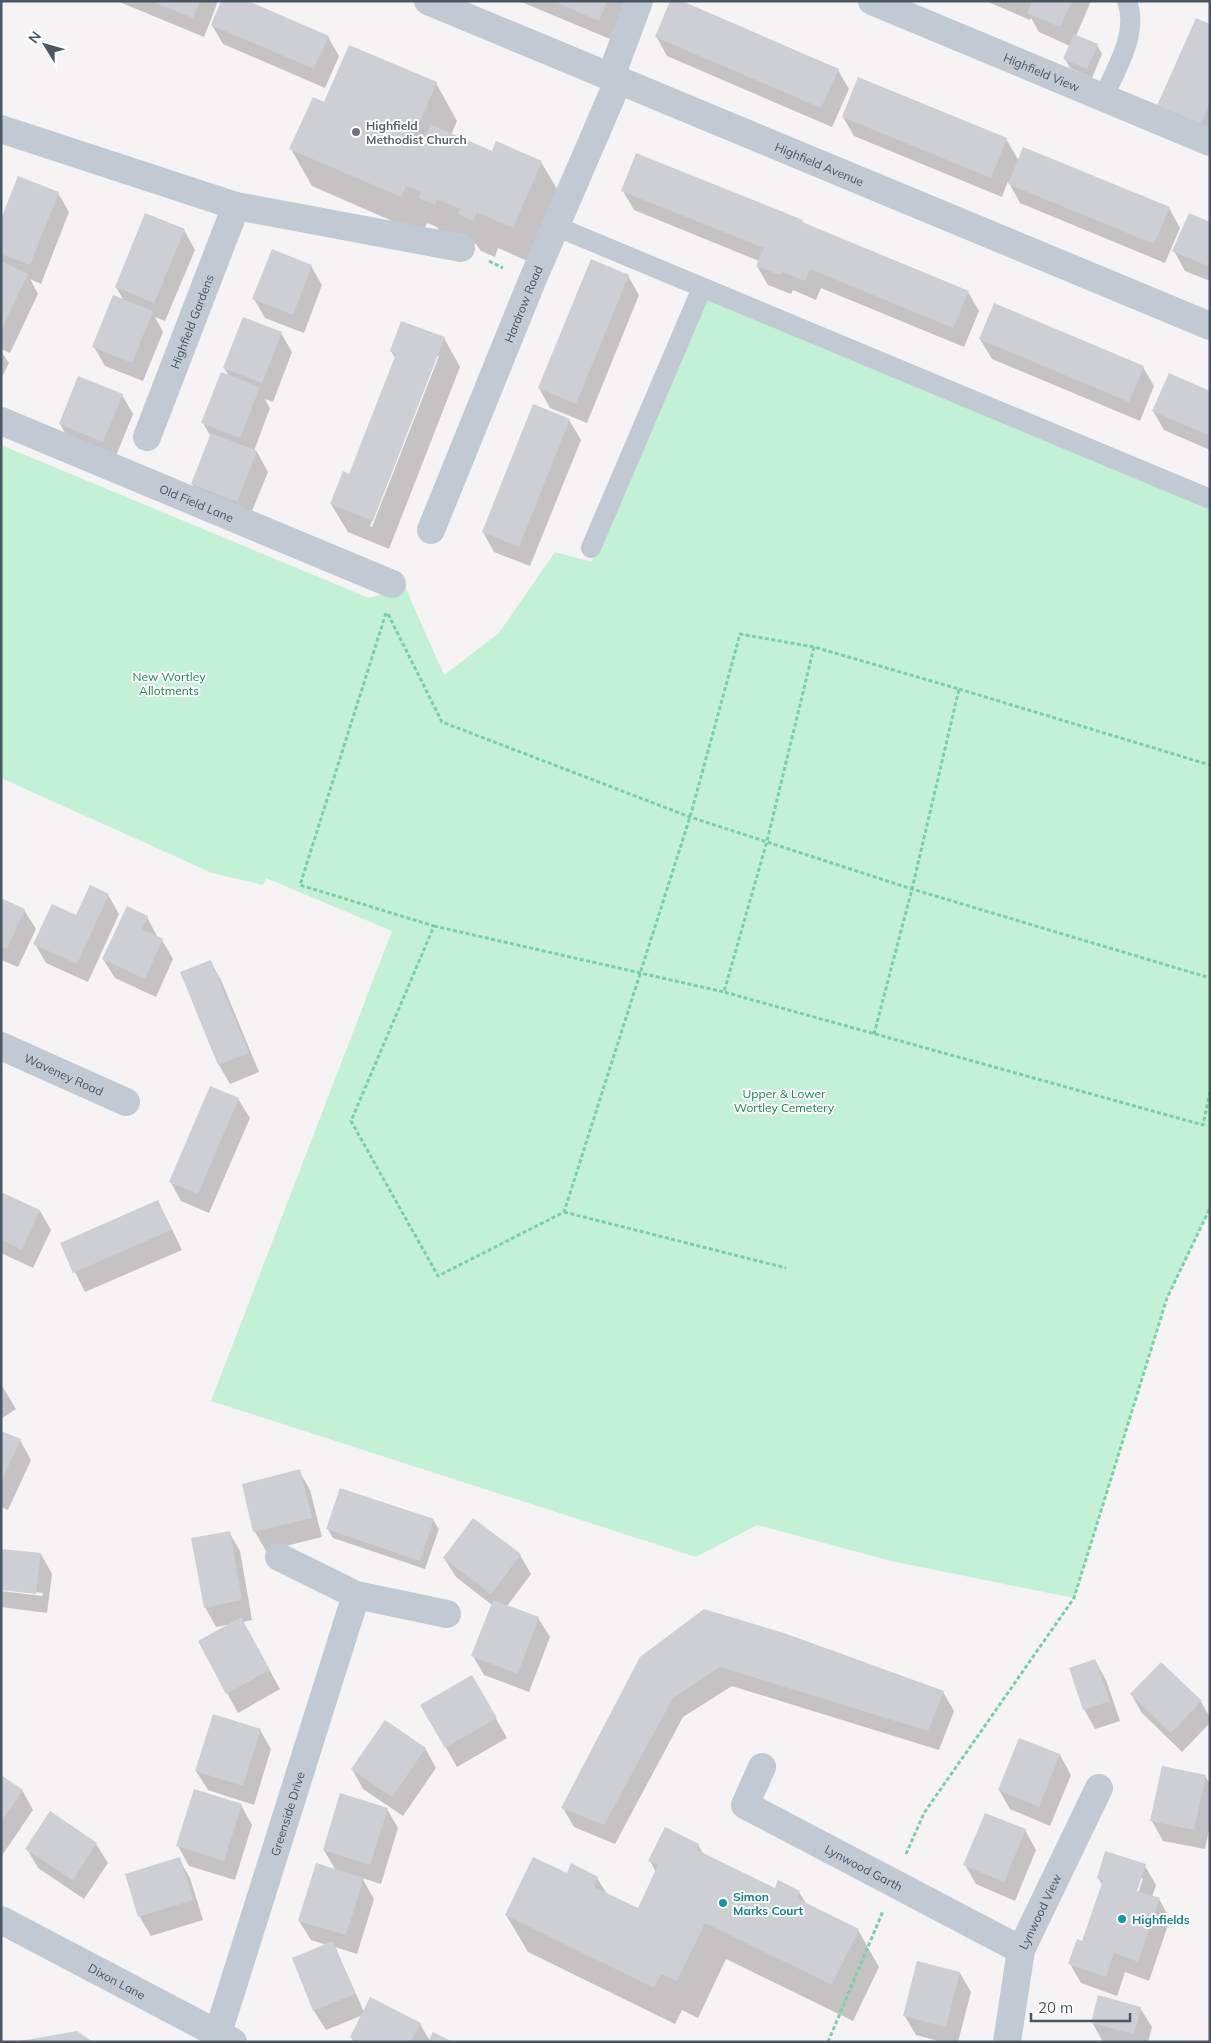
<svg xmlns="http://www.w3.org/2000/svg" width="1211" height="2043" font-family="Mulish,sans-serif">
<rect width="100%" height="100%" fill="#f5f3f3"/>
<path fill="#c3f1d5" d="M 707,294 L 1210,508 L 1210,1208 L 1167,1298 L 1074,1598 L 891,1561 L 757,1525 L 696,1557 L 211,1401 L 392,931 L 266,878 L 263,885 L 212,873 L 1,778 L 1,445 L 369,598 L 405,587 L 444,675 L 499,633 L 555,552 L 592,562 Z"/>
<path fill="#0003" fill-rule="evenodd" d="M 117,1 L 216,1 L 217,4 L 204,37 Z
M 519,1 L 626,1 L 610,39 Z
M 986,1 L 1091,1 L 1076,36 L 1097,45 L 1102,54 L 1092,78 L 1070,68 L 1065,59 L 1070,46 L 1039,32 L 1031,18 L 1030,20 Z
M 212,25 L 328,37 L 339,56 L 325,88 L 223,44 Z
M 1210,25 L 1210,148 L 1168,130 Z
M 656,36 L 838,70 L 849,89 L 832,127 L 667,56 Z
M 436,83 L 457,121 L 451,135 L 493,153 L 541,162 L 563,199 L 534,264 L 498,248 L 495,257 L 481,251 L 476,244 L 458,236 L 442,235 L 437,227 L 427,223 L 422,234 L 312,186 L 291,149 L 325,103 Z
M 843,117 L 1006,139 L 1019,161 L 1169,208 L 1180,228 L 1165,263 L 1020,203 L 1008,181 L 1002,197 L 854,136 Z
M 623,191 L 802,221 L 804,224 L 968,292 L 979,311 L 964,347 L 821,288 L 816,300 L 793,290 L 791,294 L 768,285 L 757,266 L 759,261 L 634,210 Z
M 58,193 L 69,212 L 41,284 L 30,279 L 38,294 L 10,353 L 1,349 L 1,223 Z
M 1210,223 L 1210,281 L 1185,271 L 1174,251 Z
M 184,230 L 195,250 L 165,321 L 155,317 L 163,332 L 143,381 L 105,366 L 94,347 L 124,301 L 116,287 Z
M 311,266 L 322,285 L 304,333 L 265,318 L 254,299 Z
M 628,276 L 639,295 L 587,423 L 550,408 L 539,388 Z
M 281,333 L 292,352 L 273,402 L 265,399 L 270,408 L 254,451 L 257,452 L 268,472 L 248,521 L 204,504 L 192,484 L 211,437 L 203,423 L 229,376 L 224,368 Z
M 444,338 L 460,367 L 389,549 L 348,532 L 331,504 L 350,475 L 396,359 L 391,351 ZM 436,356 L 439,356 L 372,527 L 370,526 Z
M 980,339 L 1143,367 L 1154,386 L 1140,421 L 992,359 Z
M 1,351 L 9,363 L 1,379 Z
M 1210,393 L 1210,450 L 1164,430 L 1153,411 Z
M 122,395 L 133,414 L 114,461 L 71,443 L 60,424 Z
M 569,420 L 581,440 L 530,566 L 494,552 L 483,532 Z
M 108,895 L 119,914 L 88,982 L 46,963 L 35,944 Z
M 1,899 L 24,910 L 36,929 L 18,967 L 1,960 Z
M 147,917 L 158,938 L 162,940 L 173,959 L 156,997 L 115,978 L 103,959 Z
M 210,961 L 221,980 L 259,1072 L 230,1084 L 219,1065 L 182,972 Z
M 238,1099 L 250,1118 L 209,1213 L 181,1201 L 170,1181 Z
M 1,1193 L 40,1211 L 51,1230 L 33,1268 L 1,1253 Z
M 158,1201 L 182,1250 L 85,1292 L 61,1244 Z
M 1,1384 L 16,1409 L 1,1419 Z
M 1,1432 L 20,1440 L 31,1460 L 8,1510 L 1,1507 Z
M 299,1471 L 310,1490 L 322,1537 L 266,1551 L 255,1532 L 243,1485 Z
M 433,1520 L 439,1529 L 425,1569 L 333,1538 L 328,1529 Z
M 229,1532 L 240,1551 L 252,1620 L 243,1622 L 280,1689 L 238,1713 L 199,1642 L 231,1624 L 216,1627 L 205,1607 Z
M 41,1554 L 52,1574 L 47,1613 L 1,1607 L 1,1591 L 42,1596 L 43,1593 L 1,1588 Z
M 520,1555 L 531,1574 L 507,1606 L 538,1618 L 550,1637 L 529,1692 L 484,1675 L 473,1656 L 492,1605 L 456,1577 L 444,1558 Z
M 641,1658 L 943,1692 L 954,1711 L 939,1750 L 732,1686 L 683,1717 L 615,1844 L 574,1827 L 563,1808 Z
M 1095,1660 L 1106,1680 L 1120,1721 L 1095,1729 L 1084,1709 Z
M 472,1677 L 507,1738 L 457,1767 L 422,1706 Z
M 1131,1694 L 1201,1702 L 1210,1717 L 1210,1723 L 1182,1752 L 1142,1713 Z
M 260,1730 L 271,1749 L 254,1805 L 208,1790 L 196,1771 Z
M 1020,1739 L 1060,1755 L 1071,1775 L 1050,1826 L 1010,1809 L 999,1790 Z
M 425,1748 L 436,1768 L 403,1816 L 363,1789 L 352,1769 Z
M 1205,1776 L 1210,1784 L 1210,1825 L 1205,1849 L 1163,1841 L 1152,1821 Z
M 1,1777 L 22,1790 L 33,1810 L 1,1857 Z
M 241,1805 L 252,1825 L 235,1880 L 189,1866 L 178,1846 Z
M 387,1809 L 398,1828 L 381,1884 L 362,1878 L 374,1899 L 357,1954 L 335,1947 L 364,2012 L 420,2024 L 430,2041 L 451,2042 L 354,2042 L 351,2037 L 363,2015 L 326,2030 L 314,2011 L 293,1959 L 327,1945 L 311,1940 L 299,1921 L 336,1871 L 324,1850 Z
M 1025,1830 L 1036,1850 L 1015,1901 L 976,1884 L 965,1865 Z
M 96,1844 L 108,1863 L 84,1899 L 38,1868 L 27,1849 Z
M 698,1845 L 704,1855 L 775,1890 L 799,1892 L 807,1905 L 858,1930 L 879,1967 L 853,2021 L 726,1959 L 698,2018 L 682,2010 L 675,2024 L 528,1952 L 506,1915 L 567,1875 L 597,1878 L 607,1894 L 638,1910 L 656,1872 L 650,1861 Z
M 179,1859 L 190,1878 L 203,1920 L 151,1936 L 139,1916 Z
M 1145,1866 L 1156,1885 L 1152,1897 L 1159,1899 L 1170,1919 L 1149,1981 L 1125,1972 L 1117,1996 L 1081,1983 L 1070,1964 L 1083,1942 L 1103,1886 L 1098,1878 ZM 1140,1878 L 1143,1878 L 1137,1897 L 1134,1896 Z
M 960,1973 L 971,1992 L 958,2042 L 942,2042 L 916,2035 L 904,2015 Z
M 1140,2008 L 1152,2027 L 1148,2042 L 1103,2042 L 1092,2022 Z"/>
<path fill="#cdcfd5" d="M 151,1 L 200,1 L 193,18 Z
M 221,1 L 248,1 L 329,36 L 314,69 L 211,25 Z
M 553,1 L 607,1 L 599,21 Z
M 670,1 L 682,1 L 839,69 L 821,108 L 655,37 Z
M 1032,1 L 1072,1 L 1060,27 L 1027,13 Z
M 1196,18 L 1210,24 L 1210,103 L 1199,129 L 1155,110 Z
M 1074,34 L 1098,44 L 1087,69 L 1063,59 Z
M 349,45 L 437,82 L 412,140 L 422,144 L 430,124 L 492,151 L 496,141 L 542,161 L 513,228 L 477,212 L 473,221 L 458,214 L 460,209 L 437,199 L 435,205 L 419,198 L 421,192 L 406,186 L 401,197 L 289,149 L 313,97 L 324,102 Z
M 858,77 L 1007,138 L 991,178 L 842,117 Z
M 1023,147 L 1170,207 L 1154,244 L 1008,184 Z
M 636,153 L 803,220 L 802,222 L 969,291 L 953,328 L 810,269 L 805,281 L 782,272 L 780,275 L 756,266 L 764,248 L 621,191 Z
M 18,176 L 59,192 L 30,265 L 1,254 L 1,219 Z
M 145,213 L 185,229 L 154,303 L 115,287 Z
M 1189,213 L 1210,222 L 1210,267 L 1172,251 Z
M 272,249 L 312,265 L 293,315 L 252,299 Z
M 591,259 L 629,275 L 576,404 L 538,388 Z
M 1,261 L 28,274 L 1,330 Z
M 113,295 L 153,311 L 132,363 L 92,347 Z
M 994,303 L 1144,366 L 1129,402 L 979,339 Z
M 243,317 L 282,332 L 262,383 L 223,368 Z
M 401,321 L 445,337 L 373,521 L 330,504 L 343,471 L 349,474 L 396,354 L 390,351 Z
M 221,372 L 260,387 L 240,438 L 201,423 Z
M 1169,373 L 1210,391 L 1210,436 L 1152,411 Z
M 78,376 L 123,394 L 103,442 L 59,424 Z
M 533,404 L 570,419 L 519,547 L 482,532 Z
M 211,433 L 257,451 L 237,502 L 191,484 Z
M 90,885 L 109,894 L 77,964 L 33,944 L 52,904 L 76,915 Z
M 1,898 L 25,909 L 7,949 L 1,946 Z
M 127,906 L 148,916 L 142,929 L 163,939 L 145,979 L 102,959 Z
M 211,960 L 249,1053 L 218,1065 L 180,972 Z
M 210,1086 L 239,1098 L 198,1194 L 169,1182 Z
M 1,1192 L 40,1210 L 22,1250 L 1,1240 Z
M 158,1200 L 171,1230 L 73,1273 L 60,1243 Z
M 1,1431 L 21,1439 L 1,1482 Z
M 300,1469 L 312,1518 L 253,1532 L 242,1484 Z
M 340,1488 L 434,1519 L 420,1561 L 326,1529 Z
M 473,1518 L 521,1554 L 491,1594 L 443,1558 Z
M 230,1531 L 242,1600 L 204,1608 L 191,1538 Z
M 1,1549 L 41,1553 L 36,1594 L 1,1590 Z
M 493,1600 L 539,1617 L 518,1674 L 471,1656 Z
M 704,1609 L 784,1633 L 944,1691 L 928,1731 L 720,1667 L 673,1698 L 604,1825 L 561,1808 L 640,1657 Z
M 241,1617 L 270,1670 L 226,1694 L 198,1641 Z
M 1095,1659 L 1110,1701 L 1083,1710 L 1069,1668 Z
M 1161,1662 L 1202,1701 L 1171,1733 L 1130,1694 Z
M 472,1675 L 497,1718 L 445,1748 L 420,1705 Z
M 213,1714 L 261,1729 L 243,1786 L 195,1771 Z
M 385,1720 L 426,1748 L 392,1797 L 351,1769 Z
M 1019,1738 L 1060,1754 L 1039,1807 L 998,1790 Z
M 1162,1766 L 1206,1775 L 1194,1830 L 1150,1821 Z
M 1,1775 L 23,1790 L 1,1822 Z
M 194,1789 L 242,1804 L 224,1861 L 176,1846 Z
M 340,1793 L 388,1808 L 370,1865 L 323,1850 Z
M 50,1811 L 97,1843 L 73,1880 L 25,1849 Z
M 985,1813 L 1026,1829 L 1004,1882 L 963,1865 Z
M 665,1827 L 699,1844 L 697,1850 L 775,1888 L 778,1880 L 800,1891 L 796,1898 L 859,1929 L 832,1985 L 705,1923 L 677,1981 L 661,1974 L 654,1988 L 505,1915 L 533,1857 L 567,1873 L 571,1863 L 598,1877 L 594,1887 L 638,1908 L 658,1865 L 648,1861 Z
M 1105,1851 L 1146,1864 L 1137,1891 L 1160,1898 L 1138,1962 L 1114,1953 L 1106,1977 L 1068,1964 L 1077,1939 L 1082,1941 L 1103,1880 L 1097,1878 Z
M 180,1857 L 193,1900 L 138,1917 L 125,1874 Z
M 316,1863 L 364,1878 L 346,1935 L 298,1921 Z
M 333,1941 L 355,1994 L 313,2011 L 292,1958 Z
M 917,1961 L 960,1972 L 946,2027 L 903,2016 Z
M 1098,1995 L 1141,2007 L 1134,2034 L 1091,2023 Z
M 370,1997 L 421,2023 L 411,2042 L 359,2042 L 350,2037 Z
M 77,2031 L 93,2042 L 20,2042 L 20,2041 Z
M 433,2032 L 453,2042 L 428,2042 Z"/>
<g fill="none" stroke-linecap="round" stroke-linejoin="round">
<path stroke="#7ad0a6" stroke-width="3" stroke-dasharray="4 2.5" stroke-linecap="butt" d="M 489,261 L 503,268
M 386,613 L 300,885 L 434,926 L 351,1121 L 438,1276 L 564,1212 L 690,817 L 740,634 L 814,647 L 959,689 L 912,889 L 874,1034
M 388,614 L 442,722 L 690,817 L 912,889 L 1210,978
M 814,647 L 767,841 L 724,992 L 1203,1125 L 1210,1092
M 959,689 L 1210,765
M 434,926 L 724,992
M 564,1212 L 786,1268
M 906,1854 L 924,1813 L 1074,1598 L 1167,1298 L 1210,1208
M 828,2042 L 883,1911"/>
<path stroke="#c1cad2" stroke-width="20" d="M 1103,98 C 1116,69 1139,33 1127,1
M 555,226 L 1210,499
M 591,548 L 702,288"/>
<g stroke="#c1cad2" stroke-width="28">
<path id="s1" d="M 428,1 L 1210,326"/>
<path id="s2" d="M 872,1 L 1210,142"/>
<path d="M 611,76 L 639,1"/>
<path d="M 1,129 L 236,206 L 461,248"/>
<path id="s3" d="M 1,421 L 392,584"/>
<path id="s4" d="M 147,437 L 236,206"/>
<path id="s5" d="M 431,530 L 532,281 L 619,79"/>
<path id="s6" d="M 1,1046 L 126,1102"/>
<path d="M 279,1557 L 356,1595 L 447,1614"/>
<path id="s7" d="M 762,1767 L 745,1805 L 1021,1950"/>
<path id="s8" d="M 1,1920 L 233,2042"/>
<path id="s9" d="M 218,2033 L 356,1595"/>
<path id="s10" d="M 1007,2042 L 1021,1950 L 1099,1788"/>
</g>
</g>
<circle fill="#6b7280" stroke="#fff" stroke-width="2" cx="356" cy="132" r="5"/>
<g fill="#0f9aa8" stroke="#fff" stroke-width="2">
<circle cx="723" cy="1903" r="5"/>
<circle cx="1122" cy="1919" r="5"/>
</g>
<g text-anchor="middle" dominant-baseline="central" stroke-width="4" stroke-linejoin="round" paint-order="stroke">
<g font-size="12" fill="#4a5661" stroke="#fff">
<text stroke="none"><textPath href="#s2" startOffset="184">Highfield View</textPath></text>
<text stroke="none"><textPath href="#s1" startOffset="424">Highfield Avenue</textPath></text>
<text stroke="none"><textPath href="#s5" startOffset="244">Hardrow Road</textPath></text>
<text stroke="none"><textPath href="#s4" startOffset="124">Highfield Gardens</textPath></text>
<text stroke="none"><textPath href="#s3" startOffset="212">Old Field Lane</textPath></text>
<text stroke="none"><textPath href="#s6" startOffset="69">Waveney Road</textPath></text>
<text stroke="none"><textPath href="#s9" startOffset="230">Greenside Drive</textPath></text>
<text stroke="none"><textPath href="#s7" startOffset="176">Lynwood Garth</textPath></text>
<text stroke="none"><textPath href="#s10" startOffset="136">Lynwood View</textPath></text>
<text stroke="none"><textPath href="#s8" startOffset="131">Dixon Lane</textPath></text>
</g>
<g font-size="12" font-weight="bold" fill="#5b616d" stroke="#fff" text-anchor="start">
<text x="366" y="125">Highfield<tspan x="366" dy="14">Methodist Church</tspan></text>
</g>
<g font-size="12" fill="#17864f" stroke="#fff">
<text x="169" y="676">New Wortley<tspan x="169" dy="14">Allotments</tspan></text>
<text x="784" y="1093">Upper &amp; Lower<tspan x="784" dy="14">Wortley Cemetery</tspan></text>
</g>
<g font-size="12" font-weight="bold" fill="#0d838f" stroke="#fff" text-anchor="start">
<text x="733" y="1896">Simon<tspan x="733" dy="14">Marks Court</tspan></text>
<text x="1132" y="1919">Highfields</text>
</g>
</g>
<rect width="1211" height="2043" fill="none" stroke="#4a5661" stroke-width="5"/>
<g transform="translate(45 45) rotate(307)" stroke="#ffffff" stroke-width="4" paint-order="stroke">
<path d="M0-4L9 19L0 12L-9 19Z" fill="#4a5661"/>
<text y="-8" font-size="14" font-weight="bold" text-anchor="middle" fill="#4a5661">N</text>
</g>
<path d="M1031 2013v8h99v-8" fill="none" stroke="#4a5661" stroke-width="2.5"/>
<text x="1038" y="2013" font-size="15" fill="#4a5661" stroke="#ffffff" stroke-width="4" paint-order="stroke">20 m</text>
</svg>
